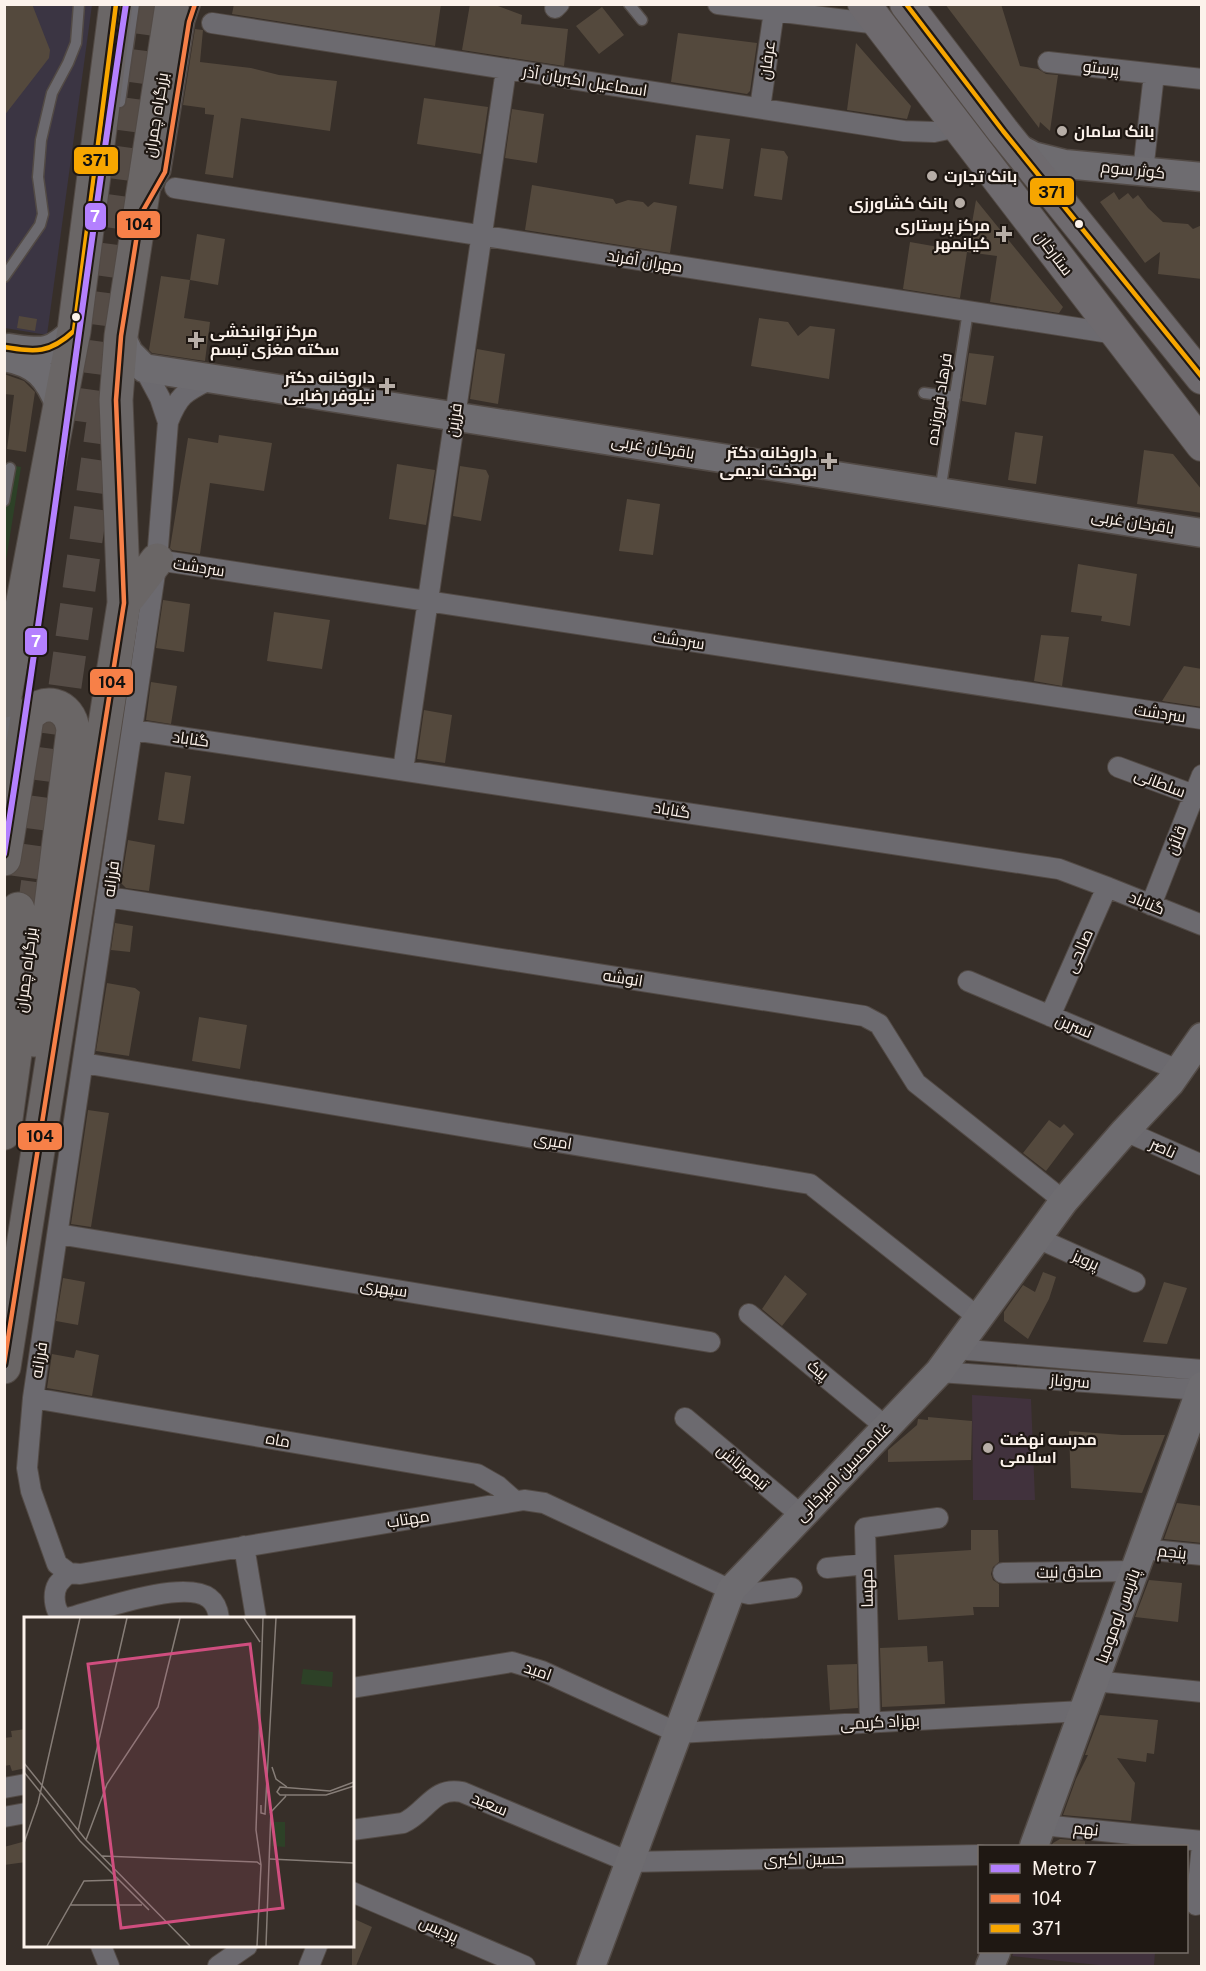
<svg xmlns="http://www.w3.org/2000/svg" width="1206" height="1971" font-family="'Public Sans',Cairo,sans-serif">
<rect width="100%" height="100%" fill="#372f29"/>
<path fill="#41323d" d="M 972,1395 L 1031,1399 L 1035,1500 L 973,1500 Z
M 1014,1952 L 1155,1952 L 1154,1966 L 1108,1966 L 1012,1956 Z"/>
<path fill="#3b3543" d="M 4,5 L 92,5 L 47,335 L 5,328 Z"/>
<path fill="#2d4127" d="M 5,464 L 21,467 L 5,567 Z"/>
<path fill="#54493d" d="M 4,4 L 32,4 L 50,50 L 49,58 L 4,116 Z
M 234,4 L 441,4 L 435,46 L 232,14 Z
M 470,4 L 498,6 L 522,15 L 521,24 L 568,29 L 564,66 L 462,50 Z
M 945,4 L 1001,4 L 1020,66 L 1038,69 L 1046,74 L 1058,75 L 1050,131 L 1040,122 L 1039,128 Z
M 602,7 L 624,35 L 599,54 L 576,26 Z
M 195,29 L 203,30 L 200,62 L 251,68 L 279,75 L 337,81 L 330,131 L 241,118 L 233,178 L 205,174 L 214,115 L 205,114 L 205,108 L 183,105 Z
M 678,33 L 757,43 L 750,91 L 747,94 L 671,82 Z
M 856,43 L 911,106 L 907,119 L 847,110 Z
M 424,98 L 488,107 L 481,154 L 417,144 Z
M 512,109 L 544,114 L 537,163 L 505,158 Z
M 696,135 L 730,139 L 723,189 L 689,184 Z
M 761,148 L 784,151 L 788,157 L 782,200 L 754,196 Z
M 532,185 L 613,199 L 616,204 L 628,200 L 643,202 L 648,207 L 654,202 L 677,206 L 670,253 L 525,230 Z
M 1114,192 L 1119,200 L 1128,193 L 1133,199 L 1138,195 L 1148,208 L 1163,222 L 1188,224 L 1193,229 L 1202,225 L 1202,279 L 1158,274 L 1160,252 L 1145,263 L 1100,202 Z
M 976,200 L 1063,307 L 1059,313 L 990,302 L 997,256 L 967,252 Z
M 197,234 L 225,239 L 218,285 L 190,280 Z
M 910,242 L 967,252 L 960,298 L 903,289 Z
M 161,276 L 190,280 L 184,318 L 210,322 L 205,361 L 152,353 L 149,350 Z
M 19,316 L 37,319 L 35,331 L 17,328 Z
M 759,318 L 788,322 L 798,336 L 810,326 L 835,329 L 829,379 L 751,366 Z
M 477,349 L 505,354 L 498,404 L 470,399 Z
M 969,353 L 994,356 L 986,405 L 962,401 Z
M 4,374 L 24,381 L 35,392 L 26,452 L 7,449 L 14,395 L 4,394 Z
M 1015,432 L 1043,436 L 1036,484 L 1008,480 Z
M 219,435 L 272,443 L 264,491 L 210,483 L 200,554 L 172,550 L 170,548 L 188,438 L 218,443 Z
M 1144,450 L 1173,454 L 1202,490 L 1202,513 L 1137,504 Z
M 397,464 L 435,470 L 426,525 L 389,519 Z
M 460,466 L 486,470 L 489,476 L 481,521 L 453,516 Z
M 627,499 L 660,504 L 653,555 L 619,551 Z
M 1078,564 L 1137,574 L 1130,626 L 1101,621 L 1102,616 L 1071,612 Z
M 163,600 L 190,604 L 184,652 L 156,648 Z
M 274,612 L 330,620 L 322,669 L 267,661 Z
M 1041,635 L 1069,637 L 1062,686 L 1034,681 Z
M 1184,666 L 1202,669 L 1202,707 L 1162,701 Z
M 151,682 L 177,686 L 171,724 L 146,720 Z
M 424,710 L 452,715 L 445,763 L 417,759 Z
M 165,772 L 191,776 L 184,824 L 158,820 Z
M 128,840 L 155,845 L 149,891 L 126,888 L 121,883 Z
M 115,923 L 133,926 L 130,952 L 111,950 Z
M 107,983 L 135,988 L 140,992 L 129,1056 L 96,1051 Z
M 199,1017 L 247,1025 L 240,1069 L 192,1061 Z
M 88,1110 L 109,1113 L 91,1227 L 71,1224 Z
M 1049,1120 L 1060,1128 L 1064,1124 L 1074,1134 L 1046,1171 L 1023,1153 Z
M 1043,1272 L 1056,1277 L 1049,1299 L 1028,1339 L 1004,1321 L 1004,1312 L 1023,1285 L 1035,1292 Z
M 785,1275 L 807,1294 L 782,1326 L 762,1309 Z
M 63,1278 L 85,1282 L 78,1325 L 56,1321 Z
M 1164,1282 L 1187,1288 L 1167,1344 L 1143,1342 Z
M 76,1350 L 99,1355 L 92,1396 L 47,1388 L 52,1354 L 74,1358 Z
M 928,1417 L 972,1421 L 971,1460 L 888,1462 L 888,1450 L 917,1425 L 918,1419 L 928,1420 Z
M 1069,1431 L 1122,1435 L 1165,1435 L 1142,1493 L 1071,1488 Z
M 1177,1503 L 1202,1506 L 1202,1543 L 1164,1539 Z
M 971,1530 L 998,1530 L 999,1562 L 993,1567 L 991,1574 L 993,1580 L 999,1584 L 999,1607 L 973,1607 L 974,1615 L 898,1620 L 894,1555 L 971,1550 Z
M 1149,1580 L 1182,1583 L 1178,1622 L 1135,1617 Z
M 927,1646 L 928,1662 L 943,1661 L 945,1704 L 882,1707 L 880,1648 Z
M 857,1664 L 858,1708 L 830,1710 L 827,1665 Z
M 1100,1715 L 1158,1720 L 1154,1754 L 1147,1753 L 1146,1762 L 1117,1758 L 1135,1783 L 1131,1821 L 1063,1815 L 1076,1779 L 1088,1755 L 1085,1755 Z
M 26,1729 L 26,1768 L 12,1771 L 10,1765 L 4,1766 L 4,1738 L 12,1737 L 11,1731 Z
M 1060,1839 L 1085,1841 L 1085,1846 L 1051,1846 L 1053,1843 Z
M 26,1841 L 26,1862 L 4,1865 L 4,1847 Z
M 352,1918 L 372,1927 L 356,1966 L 352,1966 Z"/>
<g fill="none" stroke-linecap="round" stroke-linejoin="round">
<path stroke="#554c46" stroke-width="33" stroke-dasharray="33 16" stroke-linecap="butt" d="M 84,422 L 140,4
M 58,735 L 107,394
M 22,877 L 45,705
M 33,915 L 42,851"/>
<defs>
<path id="lane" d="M 629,4 L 642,20
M 120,102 L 134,4
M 155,189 L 165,172 L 189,22 L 195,4
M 4,277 L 40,225 L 43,214 L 38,177 L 41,140 L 52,93 L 68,63 L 76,43 L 79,4
M 924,393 L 955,397
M 940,492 L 968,311
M 4,501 L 10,468
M 4,740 L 10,704"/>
<path id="street" d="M 718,4 L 878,24
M 555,8 L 559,4
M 212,23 L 904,131 L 934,132 L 958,127
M 1048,62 L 1202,79
M 760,108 L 774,11
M 1143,171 L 1154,74
M 175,188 L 1116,334
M 144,368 L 160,398 L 168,422
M 211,379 C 185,392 179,394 168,422 L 157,560 L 33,1398 L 27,1468 L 31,1491 L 57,1564 L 69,1573 L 80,1574 L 524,1500 L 544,1503 L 731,1590 L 749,1594 L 792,1588
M 157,560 L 1202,719
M 133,730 L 1046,867 L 1059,869 L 1107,887 L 1202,925
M 1118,767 L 1202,798
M 403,770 L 506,70
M 108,897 L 864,1016 L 879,1024 L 916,1083 L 1064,1201
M 1151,905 L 1202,775
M 968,981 L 1180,1071
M 1050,1016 L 1107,887
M 83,1063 L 810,1184 L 979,1318
M 1125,1131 L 1202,1165
M 58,1234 L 710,1342
M 1037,1238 L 1135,1282
M 749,1314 L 886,1427
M 956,1349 L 1202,1370
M 939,1372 L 1202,1390
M 33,1398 L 477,1474 L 498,1486 L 515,1501
M 685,1418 L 801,1515
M 244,1546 L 256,1618
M 1142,1549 L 1202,1555
M 827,1568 L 866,1564
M 1003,1573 L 1134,1571
M 67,1618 C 54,1617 52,1594 58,1584 C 61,1580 65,1576 69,1573
M 68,1618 C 98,1610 184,1579 209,1598 C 216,1603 218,1610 219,1618
M 1094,1681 L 1202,1692
M 352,1688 L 512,1662 L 542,1671 L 678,1733 L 1083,1711
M 870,1722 L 865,1528 L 938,1518
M 4,1788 L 26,1784
M 4,1817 L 26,1813
M 1042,1825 L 1202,1841
M 352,1830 L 403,1823 C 426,1813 433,1786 462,1792 L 629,1862 L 980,1855
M 352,1892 L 525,1966
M 1196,1905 L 1202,1845
M 101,1946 L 109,1966
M 218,1966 L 247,1946
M 309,1966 L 317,1946"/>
<path id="secondary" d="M 1018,148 L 1033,156 L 1065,164 L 1202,177
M 121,336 L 129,353 L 144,368 L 1202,533
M 8,348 C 41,352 50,356 74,331
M 4,357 C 37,363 48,376 60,406
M 1034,1846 L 1202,1386
M 591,1966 L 731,1590 L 939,1372 L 1064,1201 L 1125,1131 L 1170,1083 L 1202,1037
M 990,1966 L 996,1952"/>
<path id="primary" d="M 864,4 L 1202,445
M 906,4 L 1003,131 L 1202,378"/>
<path id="highway" d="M 124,603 L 157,560
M 4,701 L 74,331 L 116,4
M 4,859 L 27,718 C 42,696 70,703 73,730 L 34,1040
M 4,993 L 18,909
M 4,1133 L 21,1010
M 4,1367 L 124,603 L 116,400 L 121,336 L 172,4"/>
</defs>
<use href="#lane" stroke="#524a45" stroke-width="13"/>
<use href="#street" stroke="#524a45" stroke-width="22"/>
<use href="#secondary" stroke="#524a45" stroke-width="31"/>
<use href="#primary" stroke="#524a45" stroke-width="34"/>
<use href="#highway" stroke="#524a45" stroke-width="35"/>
<use href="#lane" stroke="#6c6a6f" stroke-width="10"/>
<use href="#street" stroke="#6c6a6f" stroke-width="20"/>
<use href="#secondary" stroke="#6e6c70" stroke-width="28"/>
<use href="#primary" stroke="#6e6a6e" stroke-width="32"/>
<use href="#highway" stroke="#6a6666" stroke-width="33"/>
<defs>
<path id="bus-1" d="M 4,1364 L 124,603 L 116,400 L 121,336 L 140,216 L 165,172 L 189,22 L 195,4"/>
<path id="bus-2" d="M 906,4 L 1003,131 L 1202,377
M 4,347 C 36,352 49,354 74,331 L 116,4"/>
</defs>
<use href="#bus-1" stroke="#1f1813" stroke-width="9"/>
<use href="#bus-2" stroke="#1f1813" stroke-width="9"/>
<use href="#bus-1" stroke="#f78048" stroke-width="4.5"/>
<use href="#bus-2" stroke="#f7a600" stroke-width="4.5"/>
<defs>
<path id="metro-1" d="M 4,854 C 49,571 83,287 126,4"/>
</defs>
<use href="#metro-1" stroke="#1f1813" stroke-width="10"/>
<use href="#metro-1" stroke="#b480ff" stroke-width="6"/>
</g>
<g fill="#b7aea7" stroke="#1f1813" stroke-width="2">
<circle cx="1062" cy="131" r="6"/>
<circle cx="932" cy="176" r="6"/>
<circle cx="960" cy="203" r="6"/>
<path d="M1001 225h6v6h6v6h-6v6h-6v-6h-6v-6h6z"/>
<path d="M193 331h6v6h6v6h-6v6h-6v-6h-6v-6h6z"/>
<path d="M384 377h6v6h6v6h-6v6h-6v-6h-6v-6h6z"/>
<path d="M826 452h6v6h6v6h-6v6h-6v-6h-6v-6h6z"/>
<circle cx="988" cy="1448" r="6"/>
</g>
<g fill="#fcf2eb" stroke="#1f1813" stroke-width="2">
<circle cx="1079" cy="224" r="5"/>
<circle cx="76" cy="317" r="5"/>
</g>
<g text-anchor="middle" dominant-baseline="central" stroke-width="4.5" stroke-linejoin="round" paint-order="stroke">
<g font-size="16" fill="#fcf2eb" stroke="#1f1813">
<text transform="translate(767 60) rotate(-82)">عرفان</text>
<text transform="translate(1101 68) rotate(6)">پرستو</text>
<text transform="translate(585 81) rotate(9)">اسماعیل اکبریان آذر</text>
<text transform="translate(156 115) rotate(-81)">بزرگراه چمران</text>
<text transform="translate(1133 170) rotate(6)">کوثر سوم</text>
<text transform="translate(1054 253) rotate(53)">ستارخان</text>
<text transform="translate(645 261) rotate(9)">مهران آفرند</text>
<text transform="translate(939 399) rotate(-81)">فرهاد فروزنده</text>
<text transform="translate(454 420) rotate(-82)">فرزین</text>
<text transform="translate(653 447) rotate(9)">باقرخان غربی</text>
<text transform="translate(1133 522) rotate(9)">باقرخان غربی</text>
<text transform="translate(199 567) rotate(9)">سردشت</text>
<text transform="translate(679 640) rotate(9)">سردشت</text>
<text transform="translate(1160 713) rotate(9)">سردشت</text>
<text transform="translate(191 739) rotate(8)">گناباد</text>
<text transform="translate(1160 783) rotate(21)">سلطانی</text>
<text transform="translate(672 810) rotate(9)">گناباد</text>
<text transform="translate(1176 840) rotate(-69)">قائن</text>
<text transform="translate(111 879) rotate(-82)">فرزانه</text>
<text transform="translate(1147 903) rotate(22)">گناباد</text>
<text transform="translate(1079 951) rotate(-66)">صالحی</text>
<text transform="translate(26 970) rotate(-83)">بزرگراه چمران</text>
<text transform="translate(623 978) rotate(9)">انوشه</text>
<text transform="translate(1074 1026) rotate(23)">نسرین</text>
<text transform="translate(553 1141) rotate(9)">امیری</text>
<text transform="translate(1163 1148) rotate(24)">ناصر</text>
<text transform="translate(1086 1260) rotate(24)">پرویز</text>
<text transform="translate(384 1288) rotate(9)">سپهری</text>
<text transform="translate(39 1360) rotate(-81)">فرزانه</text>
<text transform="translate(818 1370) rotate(39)">پیک</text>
<text transform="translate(1070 1381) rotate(4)">سروناز</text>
<text transform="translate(278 1440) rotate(10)">ماه</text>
<text transform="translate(743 1467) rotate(40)">تیمورتاش</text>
<text transform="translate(843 1472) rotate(-46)">غلامحسین امیرخانی</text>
<text transform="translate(408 1519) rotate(-9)">مهتاب</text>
<text transform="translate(1172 1552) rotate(6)">پنجم</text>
<text transform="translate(1069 1572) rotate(-1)">صادق نیت</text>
<text transform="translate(867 1588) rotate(-91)">مهسا</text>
<text transform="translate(1118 1616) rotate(-70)">پاتریس لومومبا</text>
<text transform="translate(538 1671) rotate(19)">امید</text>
<text transform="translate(880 1722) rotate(-3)">بهزاد کریمی</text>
<text transform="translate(490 1804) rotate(23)">سعید</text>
<text transform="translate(1086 1829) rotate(6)">نهم</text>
<text transform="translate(804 1859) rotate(-1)">حسین اکبری</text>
<text transform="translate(439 1929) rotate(24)">پردیس</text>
</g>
<g font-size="16" font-weight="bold" fill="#fcf2eb" stroke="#1f1813" text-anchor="start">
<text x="1074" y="131">بانک سامان</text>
<text x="944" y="176">بانک تجارت</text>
<text x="948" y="203" text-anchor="end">بانک کشاورزی</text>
<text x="990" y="225" text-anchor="end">مرکز پرستاری<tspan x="990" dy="18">کیانمهر</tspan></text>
<text x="210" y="331">مرکز توانبخشی<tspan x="210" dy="18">سکته مغزی تبسم</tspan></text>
<text x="375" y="377" text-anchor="end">داروخانه دکتر<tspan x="375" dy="18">نیلوفر رضایی</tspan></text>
<text x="817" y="452" text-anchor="end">داروخانه دکتر<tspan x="817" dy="18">بهدخت ندیمی</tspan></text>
<text x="1000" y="1439">مدرسه نهضت<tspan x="1000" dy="18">اسلامی</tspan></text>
</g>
</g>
<g transform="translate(24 1617)">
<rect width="330" height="330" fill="#372f29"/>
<path d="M 279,52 L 309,55 L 308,70 L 277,67 ZM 249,205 L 261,205 L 261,230 L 248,229 Z" fill="#2d4127"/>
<path fill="none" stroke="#867d77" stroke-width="1.5" d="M 220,1 L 236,25M 0,146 L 62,223 L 166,329M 248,150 L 252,162 L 263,170M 0,155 L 56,224 L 125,293M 330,165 L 306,174 L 256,170 L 253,175 L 256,178 L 302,178 L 330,169M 237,188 L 237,196 L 241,197 L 252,1M 246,196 L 262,179M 54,214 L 103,1M 62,223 L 83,167 L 134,90 L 156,1M 0,226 L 14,186 L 56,1M 78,239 L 233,245 L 237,248M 246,242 L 330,246M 46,288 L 118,288M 23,329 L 60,264 L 94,263M 233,329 L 237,248 L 232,213 L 239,1M 242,329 L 247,192"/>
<path fill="#d04e7f" fill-opacity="0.15" stroke="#d04e7f" stroke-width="3" d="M 226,27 L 259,291 L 97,311 L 64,47 Z"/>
<rect width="330" height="330" fill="none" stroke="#fcf2eb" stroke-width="3"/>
</g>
<g stroke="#1f1813" stroke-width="2">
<rect x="73" y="146" width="46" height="29" rx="6" fill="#f7a600"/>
<rect x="1029" y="177" width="46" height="29" rx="6" fill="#f7a600"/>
<rect x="84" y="202" width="23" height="29" rx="6" fill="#b480ff"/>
<rect x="116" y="210" width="45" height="29" rx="6" fill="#f78048"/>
<rect x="24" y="627" width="24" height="29" rx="6" fill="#b480ff"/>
<rect x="89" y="668" width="45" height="28" rx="6" fill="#f78048"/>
<rect x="17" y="1122" width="46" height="29" rx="6" fill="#f78048"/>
</g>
<g font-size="16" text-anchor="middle" font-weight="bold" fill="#fff">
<text x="95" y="222">7</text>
<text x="36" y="647">7</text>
</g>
<g font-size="16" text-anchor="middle" font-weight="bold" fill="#111">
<text x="96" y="166">371</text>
<text x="1052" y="198">371</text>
<text x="139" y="230">104</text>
<text x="112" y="688">104</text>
<text x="40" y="1142">104</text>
</g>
<rect width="1206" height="1971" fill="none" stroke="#fcf2eb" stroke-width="12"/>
<rect x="978" y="1845" width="210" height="108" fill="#1f1813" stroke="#776f69" stroke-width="1.5"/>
<rect x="990" y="1864" width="30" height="9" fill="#b480ff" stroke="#776f69" stroke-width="1.5"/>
<text x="1032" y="1875" font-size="18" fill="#fcf2eb">Metro 7</text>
<rect x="990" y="1894" width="30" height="9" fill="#f78048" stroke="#776f69" stroke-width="1.5"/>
<text x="1032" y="1905" font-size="18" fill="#fcf2eb">104</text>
<rect x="990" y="1924" width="30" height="9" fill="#f7a600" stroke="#776f69" stroke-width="1.5"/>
<text x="1032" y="1935" font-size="18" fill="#fcf2eb">371</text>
</svg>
